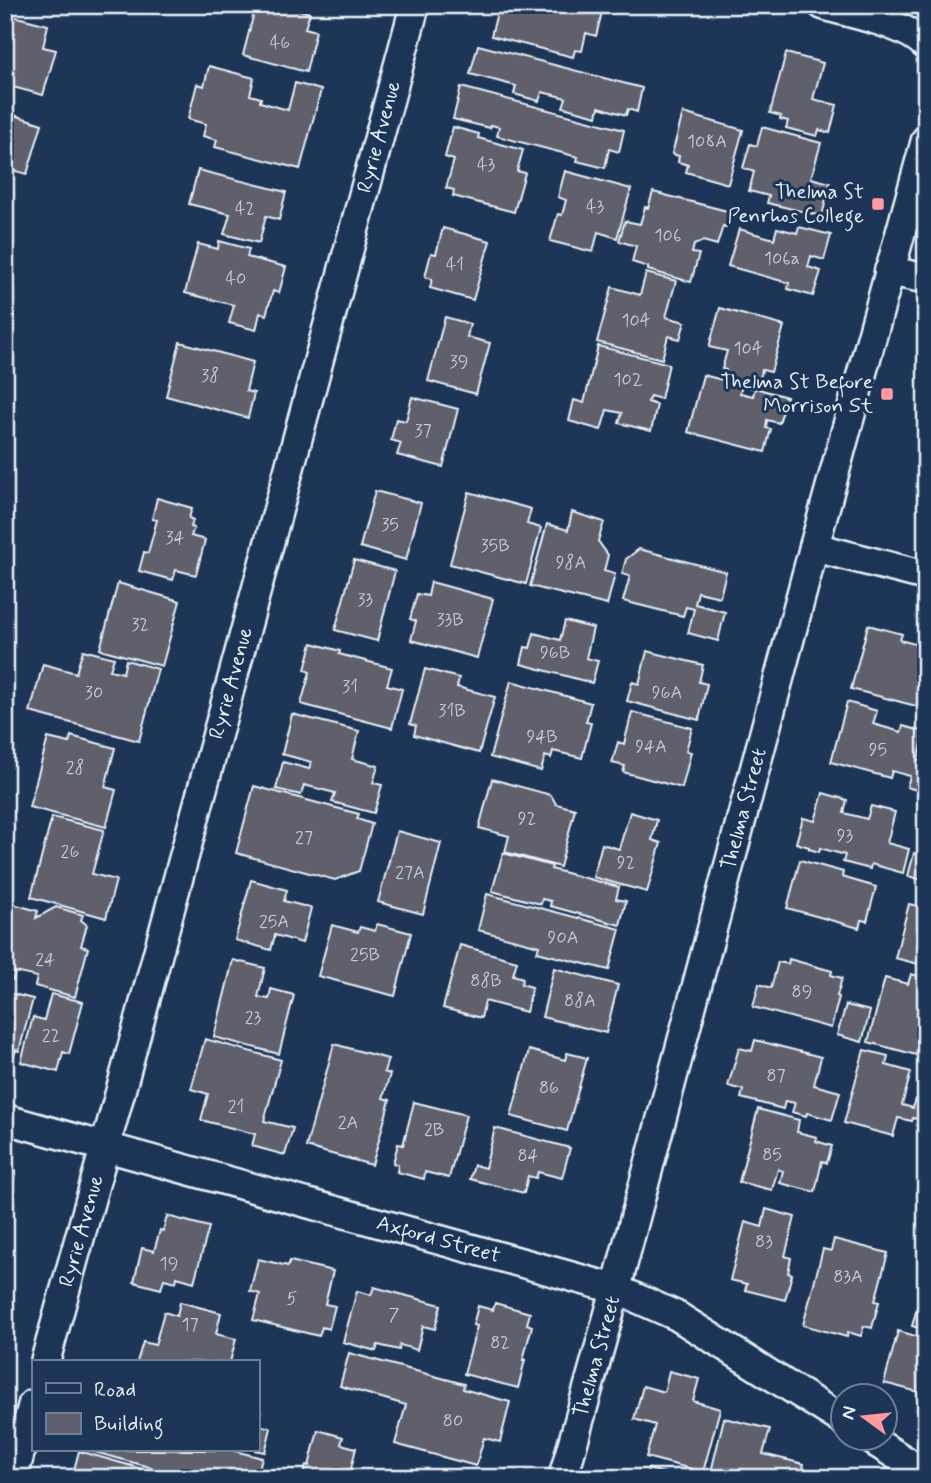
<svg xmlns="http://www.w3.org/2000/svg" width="931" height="1483" font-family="Mynerve,sans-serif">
<rect width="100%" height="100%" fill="#1d3557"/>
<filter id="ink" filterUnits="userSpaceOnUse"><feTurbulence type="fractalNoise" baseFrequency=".0143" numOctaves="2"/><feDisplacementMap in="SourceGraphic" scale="14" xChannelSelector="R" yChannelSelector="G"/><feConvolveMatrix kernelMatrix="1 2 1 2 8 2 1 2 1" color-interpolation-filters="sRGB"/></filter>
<g filter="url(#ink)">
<path fill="#605e6c" stroke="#e8f1f8" stroke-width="2" d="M 256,5 L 282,5 L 310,13 L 305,28 L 316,31 L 306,72 L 243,55 Z
M 499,5 L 592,5 L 603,8 L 596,36 L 586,33 L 582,51 L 575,50 L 573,57 L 491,36 Z
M 5,14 L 48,25 L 43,47 L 56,50 L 43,95 L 5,85 Z
M 478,45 L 642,88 L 637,112 L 628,109 L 626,115 L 599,107 L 597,116 L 563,107 L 566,98 L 542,92 L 539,101 L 514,94 L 516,86 L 470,74 Z
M 786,53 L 823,63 L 813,99 L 837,105 L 830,133 L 819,130 L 817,136 L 786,128 L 788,121 L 780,119 L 781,116 L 770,113 Z
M 209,66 L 254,78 L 250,95 L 261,98 L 260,102 L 288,110 L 295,83 L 321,90 L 300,169 L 215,147 L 217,140 L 203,136 L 206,124 L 188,119 L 197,84 L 204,86 Z
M 461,87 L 624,130 L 619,152 L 609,149 L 605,168 L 577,161 L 578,157 L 497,136 L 499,127 L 491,125 L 490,128 L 453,119 Z
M 5,112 L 42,124 L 27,174 L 5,168 Z
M 683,113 L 743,130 L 728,184 L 686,172 L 688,165 L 678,162 L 679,156 L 672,154 Z
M 453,127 L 479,134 L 478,138 L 523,150 L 517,171 L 525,173 L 514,212 L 453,196 L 454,190 L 446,188 L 454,160 L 445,157 Z
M 762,127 L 821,143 L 811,178 L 830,183 L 822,216 L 767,203 L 769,196 L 749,191 L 754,172 L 743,168 L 750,144 L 757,146 Z
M 198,170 L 286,192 L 279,220 L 266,216 L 259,243 L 224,234 L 230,214 L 189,204 Z
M 565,171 L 631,189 L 617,238 L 598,232 L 593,252 L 550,241 L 558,214 L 562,215 L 566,200 L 558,197 Z
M 653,192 L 731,212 L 726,227 L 723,226 L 717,245 L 703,241 L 694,245 L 692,253 L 699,254 L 691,282 L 648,270 L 648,267 L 632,262 L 636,246 L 619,241 L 625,221 L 640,224 L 645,207 L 648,208 Z
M 799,227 L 831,235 L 824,260 L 811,256 L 808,267 L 821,271 L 813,296 L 788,289 L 789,283 L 728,266 L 739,229 L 774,239 L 777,228 L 797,233 Z
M 443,228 L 490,241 L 473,300 L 430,288 L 432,279 L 425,277 L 431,253 L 436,254 Z
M 219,241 L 249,249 L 247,257 L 286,267 L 279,293 L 273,291 L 266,315 L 260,313 L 256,330 L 229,323 L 234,305 L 185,293 L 198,244 L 218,249 Z
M 646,273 L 676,281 L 666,317 L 685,322 L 680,339 L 668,336 L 662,359 L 597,342 L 612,287 L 640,295 Z
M 720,308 L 784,326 L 771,372 L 762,370 L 760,379 L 755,378 L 752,388 L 723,380 L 726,370 L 722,369 L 727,351 L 709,347 Z
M 445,317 L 470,324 L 467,337 L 490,343 L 476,394 L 428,381 Z
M 180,342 L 253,362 L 246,391 L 254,393 L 248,418 L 166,396 Z
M 598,346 L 669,364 L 661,399 L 650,396 L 648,402 L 657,405 L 651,431 L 619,423 L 622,413 L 607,410 L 601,430 L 569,421 L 574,400 L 584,403 Z
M 703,375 L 742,385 L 740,393 L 753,396 L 755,388 L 787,397 L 779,423 L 767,420 L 766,428 L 771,429 L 765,452 L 688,432 Z
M 412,397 L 458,409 L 443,467 L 397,455 L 401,443 L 391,440 L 396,419 L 406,421 Z
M 375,491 L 421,503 L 406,560 L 360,547 Z
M 469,492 L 531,509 L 527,524 L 541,528 L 526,584 L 450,564 Z
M 157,498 L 192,508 L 189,518 L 193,520 L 191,527 L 194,528 L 191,536 L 205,540 L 196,575 L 176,570 L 173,580 L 139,571 L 144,552 L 148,553 L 157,520 L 152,519 Z
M 572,512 L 604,522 L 598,541 L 608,555 L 604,571 L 615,574 L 607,605 L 530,586 L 547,524 L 568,530 Z
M 639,549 L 726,572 L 720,597 L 698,592 L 695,604 L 725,612 L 718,641 L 688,633 L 694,609 L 686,607 L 683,616 L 623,601 L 630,576 L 622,574 L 626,559 Z
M 354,560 L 395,571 L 377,641 L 335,630 Z
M 431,582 L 493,599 L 477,658 L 411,640 L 416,621 L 410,619 L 417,594 L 428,596 Z
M 118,583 L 180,601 L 162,666 L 100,649 Z
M 565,621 L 593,628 L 586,658 L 598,661 L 592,683 L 521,664 L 525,647 L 530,648 L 534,633 L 560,640 Z
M 868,625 L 902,634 L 900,640 L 926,647 L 926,693 L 924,693 L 920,707 L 851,689 Z
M 312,643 L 340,651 L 339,654 L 392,668 L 387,685 L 402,689 L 392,728 L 301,704 L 310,672 L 305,670 Z
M 83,650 L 114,658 L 110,670 L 123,673 L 126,660 L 158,669 L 139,741 L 30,712 L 43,664 L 76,673 Z
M 647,651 L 703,665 L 699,682 L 707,684 L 699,720 L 627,701 L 632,682 L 639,684 Z
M 425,669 L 459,678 L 457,687 L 495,697 L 479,753 L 414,735 L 416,726 L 410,724 Z
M 511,681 L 591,703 L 586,722 L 591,723 L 582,758 L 553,751 L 551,758 L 545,756 L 541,771 L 490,757 Z
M 847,702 L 877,711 L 873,724 L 901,732 L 903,726 L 925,732 L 918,760 L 926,762 L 926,793 L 907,787 L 910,776 L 892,771 L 890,778 L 831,762 Z
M 632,712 L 692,728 L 686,751 L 691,752 L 682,788 L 623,772 L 625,766 L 612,763 L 618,742 L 624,744 Z
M 292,714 L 359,731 L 352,759 L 378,766 L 373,783 L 382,785 L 374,813 L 332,802 L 335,793 L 304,785 L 301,795 L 276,789 L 283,762 L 309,769 L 311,762 L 282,754 Z
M 71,736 L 115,748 L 105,787 L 116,790 L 106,827 L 29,807 L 48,738 L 69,743 Z
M 492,779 L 551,795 L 556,804 L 575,809 L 560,867 L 505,852 L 509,836 L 479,828 Z
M 254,786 L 359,814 L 357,819 L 372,824 L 359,871 L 335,880 L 236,853 Z
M 823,793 L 847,800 L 844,813 L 867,819 L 871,806 L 895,812 L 887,843 L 909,849 L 903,873 L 871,864 L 870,869 L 843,862 L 845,855 L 820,848 L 819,852 L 809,849 L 809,847 L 796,843 L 803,818 L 815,821 Z
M 630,812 L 657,820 L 652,840 L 661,843 L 647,892 L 593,877 L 602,844 L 619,849 Z
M 52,817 L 104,830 L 92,874 L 116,880 L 106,918 L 31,897 Z
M 397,831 L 441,843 L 423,914 L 378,902 Z
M 503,853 L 552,866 L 551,869 L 619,887 L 616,899 L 626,901 L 620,925 L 550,906 L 551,901 L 542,899 L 541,904 L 492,891 Z
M 914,853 L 926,857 L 926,881 L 908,876 Z
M 800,860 L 843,872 L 842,877 L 876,887 L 867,921 L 861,920 L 859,928 L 787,908 Z
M 251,880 L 287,890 L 284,901 L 311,908 L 302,943 L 275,935 L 271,950 L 235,940 Z
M 487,894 L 620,929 L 609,970 L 537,952 L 539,946 L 478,930 Z
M 6,902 L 38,911 L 36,918 L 56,907 L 83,915 L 81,920 L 87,925 L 81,946 L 88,948 L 75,997 L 35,986 L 37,977 L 15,972 L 13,980 L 5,978 Z
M 909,904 L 926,908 L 926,966 L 895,958 Z
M 377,924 L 411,933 L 395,996 L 318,976 L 332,925 L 358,932 L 360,927 L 375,931 Z
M 460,945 L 517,961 L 513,975 L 523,978 L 521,984 L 532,987 L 526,1012 L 485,1001 L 481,1018 L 443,1008 Z
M 789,959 L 832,971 L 831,975 L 842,978 L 837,996 L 839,997 L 831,1028 L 753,1007 L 759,984 L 771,988 L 778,962 L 788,964 Z
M 233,960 L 265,968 L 258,997 L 269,999 L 271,989 L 294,995 L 279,1054 L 214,1037 Z
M 554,968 L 618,985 L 606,1033 L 542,1017 Z
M 911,974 L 926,978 L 926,1033 L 920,1056 L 868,1042 L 885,978 L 908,984 Z
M 5,992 L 33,999 L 19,1051 L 16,1050 L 14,1056 L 5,1053 Z
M 51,994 L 83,1002 L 69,1054 L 63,1052 L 58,1072 L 21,1062 L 33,1017 L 44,1020 Z
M 846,1005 L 870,1011 L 862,1042 L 837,1035 Z
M 205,1039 L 281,1060 L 264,1121 L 293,1128 L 285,1155 L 252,1146 L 255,1134 L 201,1120 L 208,1094 L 191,1089 Z
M 755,1040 L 821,1057 L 814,1085 L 840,1092 L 832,1120 L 807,1113 L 806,1116 L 792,1112 L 795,1103 L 785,1101 L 783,1109 L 741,1098 L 743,1090 L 728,1086 L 739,1048 L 752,1051 Z
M 334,1044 L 388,1059 L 384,1072 L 390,1074 L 383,1098 L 390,1100 L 372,1165 L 306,1147 Z
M 529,1050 L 565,1060 L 567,1053 L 587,1058 L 567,1131 L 511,1116 Z
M 864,1050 L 888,1056 L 886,1065 L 911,1072 L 902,1105 L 913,1108 L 916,1099 L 926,1102 L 921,1120 L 913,1118 L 912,1121 L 898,1118 L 893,1136 L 844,1123 Z
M 414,1102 L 466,1115 L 449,1178 L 425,1172 L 424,1179 L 397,1172 L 398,1165 L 393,1163 L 398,1144 L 403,1145 Z
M 758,1109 L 799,1120 L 797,1132 L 817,1137 L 816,1141 L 832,1146 L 827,1163 L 822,1161 L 815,1192 L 780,1183 L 783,1171 L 778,1169 L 772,1190 L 739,1182 Z
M 495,1128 L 570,1148 L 562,1178 L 538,1172 L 536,1178 L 528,1176 L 524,1193 L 470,1179 L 474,1165 L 485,1168 Z
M 5,1168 L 16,1171 L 5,1209 Z
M 766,1209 L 795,1217 L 785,1256 L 791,1258 L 788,1273 L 792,1274 L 785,1300 L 745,1290 L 747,1284 L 730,1280 L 745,1222 L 762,1227 Z
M 167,1216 L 209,1227 L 194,1282 L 177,1277 L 176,1282 L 164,1279 L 161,1289 L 134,1282 L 142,1248 L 154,1251 L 160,1230 L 163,1231 Z
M 834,1239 L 888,1253 L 875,1301 L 879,1302 L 872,1328 L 864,1326 L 861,1336 L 848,1332 L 847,1337 L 803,1325 L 823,1249 L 831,1251 Z
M 258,1259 L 288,1266 L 290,1261 L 333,1271 L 325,1304 L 335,1306 L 329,1329 L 322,1327 L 319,1336 L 253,1320 L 260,1294 L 250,1291 Z
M 926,1276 L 926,1330 L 912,1326 Z
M 374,1287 L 441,1305 L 435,1329 L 423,1326 L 417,1350 L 400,1345 L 399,1350 L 378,1345 L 376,1351 L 343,1342 L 357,1291 L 371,1295 Z
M 180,1302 L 221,1313 L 216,1334 L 236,1339 L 230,1362 L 137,1362 L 143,1342 L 155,1345 L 164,1312 L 177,1316 Z
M 495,1303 L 530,1313 L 527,1324 L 532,1326 L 523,1360 L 525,1360 L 518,1388 L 464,1374 L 477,1326 L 473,1325 L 478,1306 L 493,1310 Z
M 898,1331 L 926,1339 L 926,1394 L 884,1383 Z
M 349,1353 L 464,1384 L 463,1389 L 510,1402 L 500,1442 L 484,1438 L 476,1466 L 395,1444 L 406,1405 L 340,1386 Z
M 669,1371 L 699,1379 L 693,1401 L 720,1409 L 703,1472 L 646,1457 L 655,1425 L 634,1419 L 643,1386 L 664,1392 Z
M 257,1411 L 261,1412 L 258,1425 L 271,1428 L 265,1452 L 254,1450 L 257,1450 Z
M 724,1418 L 770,1429 L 763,1454 L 804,1464 L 802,1474 L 815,1478 L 719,1478 L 720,1474 L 711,1472 Z
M 318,1430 L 343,1437 L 341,1444 L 356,1448 L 349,1477 L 353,1478 L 302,1478 L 306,1465 L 309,1466 Z
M 92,1450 L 231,1450 L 262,1458 L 256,1478 L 189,1478 L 91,1451 Z
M 79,1451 L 174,1478 L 72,1478 Z
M 648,1469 L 685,1478 L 646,1478 Z"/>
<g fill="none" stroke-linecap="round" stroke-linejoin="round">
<defs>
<g id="minor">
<path d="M 823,5 C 852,14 905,23 926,45"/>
<path d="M 889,271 L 918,277 L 926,274"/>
<path d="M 814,547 L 926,576"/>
<path id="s1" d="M 5,1119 L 616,1289 L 677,1316 L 844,1421"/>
<path id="s2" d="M 45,1362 L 117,1104 L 415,5"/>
<path d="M 869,1438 L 926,1474"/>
<path d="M 13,1478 L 33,1404"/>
<path id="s3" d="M 563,1478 L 616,1289 L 814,547 L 926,140"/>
</g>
</defs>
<use href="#minor" stroke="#e8f1f8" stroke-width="33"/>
<use href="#minor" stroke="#1d3557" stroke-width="28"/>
</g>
</g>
<g fill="#ff9aa2" stroke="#1d3557" stroke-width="2.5">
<rect x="871" y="197" width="14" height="14" rx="3.5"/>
<rect x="880" y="387" width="14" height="14" rx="3.5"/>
</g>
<g text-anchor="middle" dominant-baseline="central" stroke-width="6" stroke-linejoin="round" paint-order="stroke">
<g font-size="18" fill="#c6ccd5">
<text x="280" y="43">46</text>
<text x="707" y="142">108A</text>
<text x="486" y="165">43</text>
<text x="595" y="207">43</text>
<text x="245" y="209">42</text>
<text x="668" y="236">106</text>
<text x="782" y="259">106a</text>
<text x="455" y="265">41</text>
<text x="236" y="279">40</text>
<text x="636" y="321">104</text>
<text x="748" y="349">104</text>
<text x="459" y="362">39</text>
<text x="210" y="376">38</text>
<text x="628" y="380">102</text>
<text x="423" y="431">37</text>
<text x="390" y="525">35</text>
<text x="175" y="538">34</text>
<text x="495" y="546">35B</text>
<text x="571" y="563">98A</text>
<text x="365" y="600">33</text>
<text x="450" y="620">33B</text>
<text x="140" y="625">32</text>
<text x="555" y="653">96B</text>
<text x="350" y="687">31</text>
<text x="94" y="693">30</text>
<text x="667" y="693">96A</text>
<text x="452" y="711">31B</text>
<text x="542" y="737">94B</text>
<text x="651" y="747">94A</text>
<text x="878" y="750">95</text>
<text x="75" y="768">28</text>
<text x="527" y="819">92</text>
<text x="845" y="836">93</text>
<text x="304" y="838">27</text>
<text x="70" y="852">26</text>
<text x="626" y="863">92</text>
<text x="410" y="873">27A</text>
<text x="274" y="922">25A</text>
<text x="563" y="938">90A</text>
<text x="365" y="955">25B</text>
<text x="45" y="960">24</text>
<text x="486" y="981">88B</text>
<text x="802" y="992">89</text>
<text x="580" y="1001">88A</text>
<text x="253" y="1018">23</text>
<text x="51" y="1036">22</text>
<text x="776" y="1076">87</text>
<text x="549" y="1088">86</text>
<text x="236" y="1107">21</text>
<text x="348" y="1123">2A</text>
<text x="434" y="1130">2B</text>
<text x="772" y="1155">85</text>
<text x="528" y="1156">84</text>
<text x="764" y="1242">83</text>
<text x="169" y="1264">19</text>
<text x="848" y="1277">83A</text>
<text x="292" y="1299">5</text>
<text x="394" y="1315">7</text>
<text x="190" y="1325">17</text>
<text x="500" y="1343">82</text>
<text x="453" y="1421">80</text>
</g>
<g font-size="21" fill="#e8f1f8" stroke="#1d3557">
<text stroke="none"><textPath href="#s2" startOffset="1270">Ryrie Avenue</textPath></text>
<text stroke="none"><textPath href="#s2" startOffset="704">Ryrie Avenue</textPath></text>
<text stroke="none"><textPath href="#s3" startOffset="693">Thelma Street</textPath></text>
<text stroke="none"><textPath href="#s2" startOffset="136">Ryrie Avenue</textPath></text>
<text stroke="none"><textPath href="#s1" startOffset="450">Axford Street</textPath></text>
<text stroke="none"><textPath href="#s3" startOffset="126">Thelma Street</textPath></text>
</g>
<g font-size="21" fill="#e8f1f8" stroke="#1d3557" text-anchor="end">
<text x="864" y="192">Thelma St<tspan x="864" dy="24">Penrhos College</tspan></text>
<text x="873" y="382">Thelma St Before<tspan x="873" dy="24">Morrison St</tspan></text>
</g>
</g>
<rect width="931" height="1483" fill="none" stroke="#1d3557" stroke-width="28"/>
<rect x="14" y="14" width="903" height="1455" fill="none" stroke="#e8f1f8" stroke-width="2.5" filter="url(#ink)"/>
<rect x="32" y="1360" width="228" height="91" fill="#1d3557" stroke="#6e8097" stroke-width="2"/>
<rect x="46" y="1383" width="35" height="10" fill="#1d3557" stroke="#6e8097" stroke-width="2"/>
<text x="94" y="1396" font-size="21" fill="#e8f1f8">Road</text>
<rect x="46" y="1413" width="35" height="21" fill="#605e6c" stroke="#6e8097" stroke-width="2"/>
<text x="94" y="1430" font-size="21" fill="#e8f1f8">Building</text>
<g transform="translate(864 1417) rotate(285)"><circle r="33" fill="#1d3557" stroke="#6e8097" stroke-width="2"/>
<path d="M0-5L12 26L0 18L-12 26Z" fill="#ff9aa2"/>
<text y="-10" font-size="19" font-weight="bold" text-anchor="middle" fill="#e8f1f8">N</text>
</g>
</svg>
